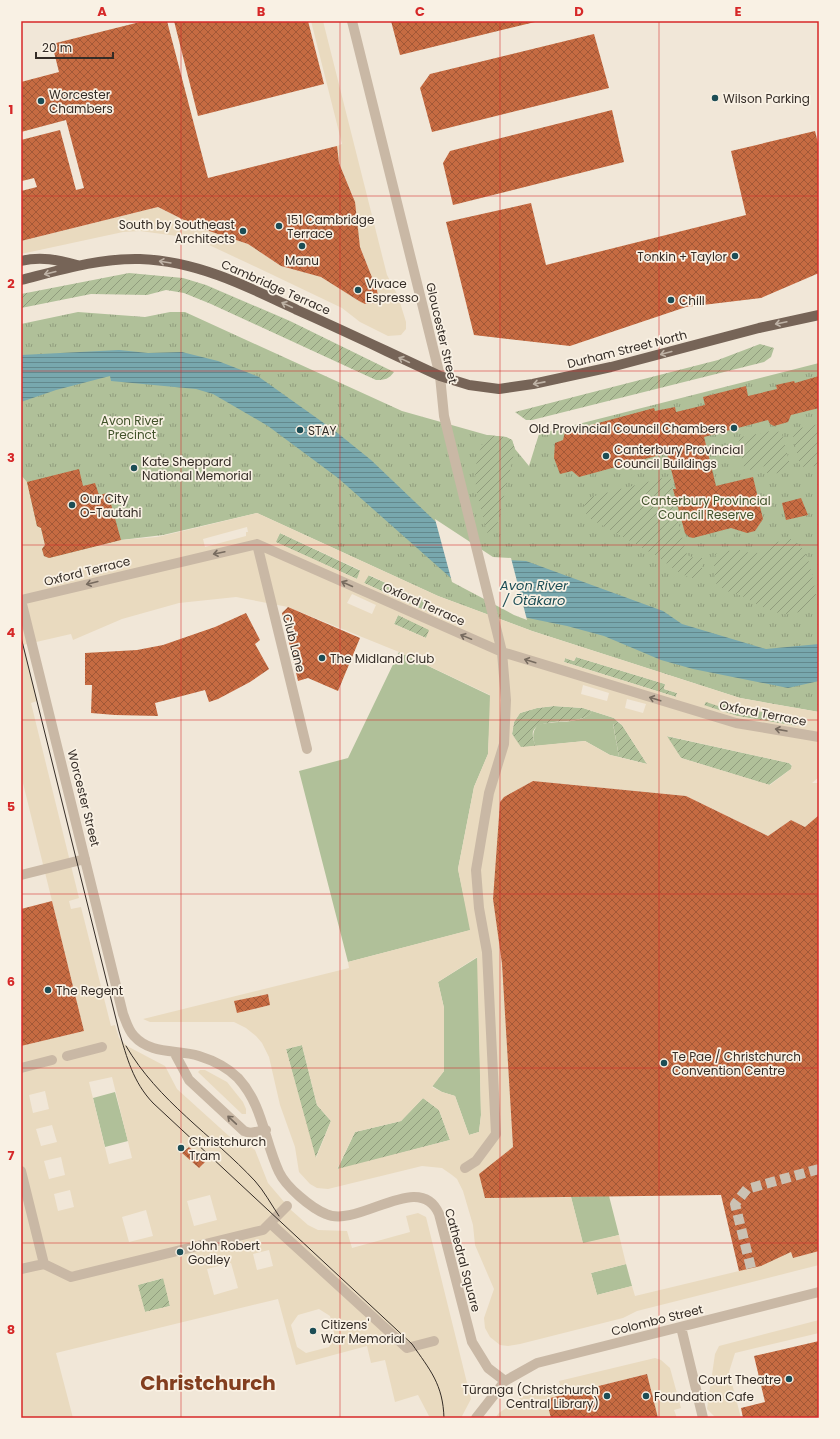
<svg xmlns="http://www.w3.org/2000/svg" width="840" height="1439" font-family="Poppins,sans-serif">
<defs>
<pattern id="park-tufts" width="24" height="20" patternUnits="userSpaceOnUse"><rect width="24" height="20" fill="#b0c099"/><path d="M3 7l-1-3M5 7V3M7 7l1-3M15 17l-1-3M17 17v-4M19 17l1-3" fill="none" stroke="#909c7d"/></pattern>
<pattern id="garden-furrows" width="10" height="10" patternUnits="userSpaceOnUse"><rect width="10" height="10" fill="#b0c099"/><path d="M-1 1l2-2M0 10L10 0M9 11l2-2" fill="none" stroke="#909c7d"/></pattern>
<pattern id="water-rules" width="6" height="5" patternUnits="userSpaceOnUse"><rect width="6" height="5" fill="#78a8ae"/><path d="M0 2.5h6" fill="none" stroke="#63898d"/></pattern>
<pattern id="building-cross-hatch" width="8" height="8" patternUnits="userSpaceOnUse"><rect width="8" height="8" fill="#c66b42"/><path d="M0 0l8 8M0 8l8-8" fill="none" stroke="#a25837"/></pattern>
</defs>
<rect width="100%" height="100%" fill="#f1e7d8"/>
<path fill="#b0c099" d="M 399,652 L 491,696 L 488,754 L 474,787 L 458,869 L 471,930 L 348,962 L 299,771 L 348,758 Z
M 592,711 L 614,718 L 618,722 L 613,724 L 619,757 L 610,755 L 585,741 L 536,746 C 532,739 532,731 538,725 C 552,720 584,725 592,711 Z
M 478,957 L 481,1115 L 479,1132 L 469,1135 L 455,1096 L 442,1092 L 432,1086 L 444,1071 L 444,1008 L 438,982 Z
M 115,1092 L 128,1141 L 105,1147 L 93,1098 Z
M 609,1196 L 619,1235 L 583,1244 L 571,1197 Z
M 626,1264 L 632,1286 L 597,1295 L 591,1273 Z"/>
<path fill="url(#park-tufts)" d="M 78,312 L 145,317 L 170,312 L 185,312 L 402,411 L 487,435 L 506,437 L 512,440 L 515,449 L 529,466 L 539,434 L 819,363 L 819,712 L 740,698 L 532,631 L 438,596 L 257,513 L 163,535 L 121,540 L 21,567 L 21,324 Z"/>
<path fill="url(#garden-furrows)" d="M 129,273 L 183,278 L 206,285 L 290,321 L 394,372 C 389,379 385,380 376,380 L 211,304 L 184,293 L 166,290 L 147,295 L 91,294 L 21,308 L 21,294 Z
M 760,344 L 774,348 L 771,357 L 764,362 L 532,420 L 526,420 L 515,412 L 718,360 Z
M 819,424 L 819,465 L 806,468 L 800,465 L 793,437 L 796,429 Z
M 776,430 L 782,434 L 790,465 L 787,471 L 768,475 L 765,466 L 750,470 L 744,467 L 738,443 L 741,437 Z
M 487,435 L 506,437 L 512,440 L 515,449 L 497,526 L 487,533 C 478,494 466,473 487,435 Z
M 670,476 L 677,505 L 674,506 L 687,555 L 694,558 L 702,558 L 702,573 L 699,579 C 682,579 667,562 653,554 C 631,541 609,529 587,517 L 583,499 Z
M 280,533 L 361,571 L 357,579 L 275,542 Z
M 791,539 C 807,550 808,557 812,575 C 813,581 816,590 816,596 C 815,602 812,605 807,608 C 785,622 764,608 744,597 C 734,592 722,592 715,582 L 714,564 L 717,560 L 715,554 L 737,549 L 753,554 L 761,552 L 768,544 Z
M 368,575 L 430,603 L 426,611 L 364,583 Z
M 398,615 L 430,630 L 426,638 L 394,624 Z
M 576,657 L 665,684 L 664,689 L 677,693 L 676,697 L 564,662 L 565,658 L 574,661 Z
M 720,701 L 741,708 L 793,717 L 796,723 L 796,726 L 737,716 L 704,706 L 705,702 Z
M 554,706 L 583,708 L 592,711 C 582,731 518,709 536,746 L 520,748 L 512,734 L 514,722 L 520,713 L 537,708 Z
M 618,722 L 622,725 L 647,764 L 619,757 L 613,723 Z
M 666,736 L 789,763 L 792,766 L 791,769 L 769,785 L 681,758 Z
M 302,1045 L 317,1105 L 331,1121 L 315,1159 L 286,1049 Z
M 423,1098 L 439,1110 L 450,1140 L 337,1170 L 355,1132 L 401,1121 Z
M 164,1278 L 170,1306 L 145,1312 L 137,1285 Z"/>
<path fill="#e9dabf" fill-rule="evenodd" d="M 311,21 L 323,21 L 387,275 L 398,296 L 406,322 L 406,329 L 401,335 L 388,336 L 360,322 L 342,308 L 275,276 L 207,244 L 177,236 L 140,231 L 123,232 L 21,254 L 21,241 L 158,207 L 200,228 L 248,244 L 281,266 L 321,277 L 359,301 L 369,304 L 375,303 L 378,296 L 377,290 L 360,247 L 353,196 L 339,163 L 337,146 L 342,144 Z
M 21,475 L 27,482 L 37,526 L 41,528 L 45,545 L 42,549 L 44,556 L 49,558 L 121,540 L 157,537 L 183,531 L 257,513 L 438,596 L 532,631 L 740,698 L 819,712 L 819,777 L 812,783 L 819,783 L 819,815 L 805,827 L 791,820 L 768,836 L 686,796 L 533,781 L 504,797 L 500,802 L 493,899 L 502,964 L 513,1147 L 479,1174 L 486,1198 L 571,1197 L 583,1243 L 619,1235 L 626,1264 L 591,1273 L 597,1295 L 632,1286 L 635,1296 L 739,1271 L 791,1252 L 793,1258 L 819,1251 L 819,1265 L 637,1311 L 623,1318 L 520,1344 L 508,1346 L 500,1345 L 490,1337 L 485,1328 L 484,1318 L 494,1289 L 475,1245 L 473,1225 L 463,1191 L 457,1179 L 452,1175 L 442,1168 L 422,1166 L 328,1189 L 317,1188 L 310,1184 L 299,1172 L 295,1147 L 280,1105 L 269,1057 L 262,1043 L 256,1036 L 246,1028 L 234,1022 L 150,1022 L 143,1019 L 349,968 L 348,962 L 470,930 L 458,869 L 474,787 L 488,754 L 490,695 L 399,652 L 288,607 L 236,597 L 179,603 L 122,619 L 73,640 L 71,634 L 23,645 L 37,701 L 31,703 L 79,898 L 69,901 L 71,909 L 81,907 L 111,1026 L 115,1025 L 119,1038 L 127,1046 L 165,1066 L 177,1089 L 240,1146 L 251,1147 L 255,1150 L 268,1183 L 291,1210 L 308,1225 L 318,1230 L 347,1231 L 352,1248 L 410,1232 L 406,1216 L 418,1213 L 426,1217 L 471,1399 L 461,1418 L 430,1418 L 418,1395 L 395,1402 L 385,1360 L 371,1363 L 367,1346 L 296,1365 L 278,1299 L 56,1353 L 73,1418 L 21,1418 L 21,1046 L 84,1031 L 21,775 ZM 247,527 L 248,532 L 246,532 L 246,536 L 205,547 L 203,539 ZM 280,533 L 360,570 L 357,579 L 276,542 ZM 369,575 L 430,603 L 426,611 L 364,583 ZM 352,594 L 376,605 L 372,614 L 347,603 ZM 398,615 L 429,630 L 426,638 L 394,624 ZM 576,657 L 665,684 L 664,689 L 677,693 L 676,697 L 564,662 L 565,658 L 574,661 ZM 583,685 L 609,693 L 607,701 L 581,694 ZM 627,699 L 646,704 L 643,713 L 625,708 ZM 720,701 L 741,708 L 792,717 L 792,722 L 796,723 L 796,726 L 737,716 L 704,705 L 706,702 L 718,706 ZM 554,706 L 583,708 L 614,718 L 622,725 L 647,764 L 610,755 L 585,741 L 521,747 L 512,734 L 514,722 L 520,713 L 537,708 ZM 667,736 L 789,763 L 792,765 L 791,769 L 770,785 L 681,758 ZM 477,957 L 481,1115 L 479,1132 L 469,1135 L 455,1096 L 442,1092 L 432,1087 L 444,1071 L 444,1008 L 438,982 ZM 268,994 L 270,1005 L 238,1013 L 235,1001 ZM 302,1045 L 317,1105 L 331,1121 L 316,1158 L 286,1049 ZM 112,1077 L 132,1158 L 109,1164 L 89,1082 ZM 45,1091 L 49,1109 L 33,1113 L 29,1095 ZM 423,1098 L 439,1110 L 450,1140 L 337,1169 L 355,1132 L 401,1121 ZM 52,1125 L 57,1142 L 41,1146 L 36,1129 ZM 189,1147 L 205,1162 L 199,1168 L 182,1153 ZM 61,1157 L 65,1175 L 49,1179 L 44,1161 ZM 70,1190 L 74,1207 L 58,1211 L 54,1194 ZM 210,1195 L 217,1220 L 194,1226 L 187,1201 ZM 146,1210 L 153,1236 L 129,1242 L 122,1217 ZM 269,1250 L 273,1266 L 257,1270 L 253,1254 ZM 231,1263 L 238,1288 L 214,1295 L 207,1269 ZM 163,1278 L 170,1306 L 145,1312 L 138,1285 ZM 319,1309 L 330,1316 L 335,1337 L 329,1347 L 306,1353 L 297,1347 L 291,1325 L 298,1315 Z
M 200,1070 L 205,1070 L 227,1082 L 243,1102 L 246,1109 L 246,1114 L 242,1114 L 200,1074 L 198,1072 Z
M 819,1320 L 819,1333 L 735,1353 L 729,1372 L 741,1418 L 716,1418 L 707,1409 L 715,1354 L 719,1346 Z
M 655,1358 L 661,1360 L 670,1368 L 681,1408 L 674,1410 L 677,1418 L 658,1418 L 647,1374 L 546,1399 L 551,1418 L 495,1418 L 499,1413 L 523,1396 L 560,1385 L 559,1381 Z"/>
<path fill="url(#water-rules)" d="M 119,350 L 148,353 L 182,352 L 218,361 L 259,377 L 335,431 L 371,460 L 436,522 L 492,559 L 526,561 L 663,611 L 682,624 L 766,649 L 819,644 L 819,681 L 788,688 L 693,669 L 661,660 L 604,636 L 567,626 L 528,618 L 515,614 L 452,579 L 338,478 L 268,426 L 213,394 L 196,389 L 111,381 L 110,376 L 56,390 L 21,402 L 21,355 Z"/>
<path fill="#f1e7d8" d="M 435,519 L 493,557 L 511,558 L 527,620 L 514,615 L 452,582 Z"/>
<path fill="url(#building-cross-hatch)" d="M 144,21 L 167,21 L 208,178 L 337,146 L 339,163 L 355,202 L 360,247 L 377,290 L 378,296 L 375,303 L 365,304 L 359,301 L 321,277 L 281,266 L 248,244 L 200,228 L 158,207 L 21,241 L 21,191 L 37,187 L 34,178 L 22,181 L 21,140 L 60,130 L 76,190 L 84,188 L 66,120 L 21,132 L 21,82 L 59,72 L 52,44 Z
M 174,21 L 308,21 L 324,84 L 198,116 Z
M 391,21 L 535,21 L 535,22 L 400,55 Z
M 594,34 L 609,88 L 432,132 L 420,88 L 430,74 Z
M 612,110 L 624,162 L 453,205 L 443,163 L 450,151 Z
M 815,131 L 819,147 L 819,273 L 761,298 L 686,307 L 570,346 L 474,335 L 446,222 L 531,203 L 546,265 L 746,215 L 731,151 Z
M 819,376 L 819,408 L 791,415 L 788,422 L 774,426 L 770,424 L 768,420 L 704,437 L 716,486 L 753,477 L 763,519 L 755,531 L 747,533 L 731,528 L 693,538 L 689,537 L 685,533 L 673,489 L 676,489 L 667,453 L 579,477 L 572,471 L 560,474 L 554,458 L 555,443 L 563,440 L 565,432 L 654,408 L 655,411 L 675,407 L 676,412 L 705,405 L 703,397 L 746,386 L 748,396 L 777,389 L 776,385 L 794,381 L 795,383 Z
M 79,469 L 83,486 L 95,483 L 99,495 L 108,493 L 121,540 L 49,558 L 44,556 L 42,549 L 45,545 L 41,528 L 37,526 L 27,482 Z
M 801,498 L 808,515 L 786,520 L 782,503 Z
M 288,607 L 360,638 L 338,691 L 308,678 L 298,681 L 282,613 Z
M 246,613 L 260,640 L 255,644 L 269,669 L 250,682 L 218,699 L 209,702 L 205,690 L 155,703 L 158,716 L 115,715 L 91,713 L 92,685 L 85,685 L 85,653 L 137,650 L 163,645 L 215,627 Z
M 533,781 L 686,796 L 768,836 L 791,820 L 805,827 L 819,815 L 819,1251 L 793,1258 L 791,1252 L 761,1266 L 739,1271 L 721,1195 L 485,1198 L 479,1174 L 513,1147 L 502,964 L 493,899 L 500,802 L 504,797 Z
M 52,901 L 84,1031 L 21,1046 L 21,909 Z
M 268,994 L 270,1005 L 237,1013 L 234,1001 Z
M 189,1147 L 205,1162 L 199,1168 L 182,1153 Z
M 819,1341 L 819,1418 L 743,1418 L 741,1408 L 765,1402 L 754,1356 Z
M 647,1374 L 658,1418 L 551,1418 L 546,1399 Z"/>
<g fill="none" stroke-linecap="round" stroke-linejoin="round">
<path stroke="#cbc2b4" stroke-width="10" stroke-dasharray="10 5" stroke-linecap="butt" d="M 751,1268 L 735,1204 L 747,1189 L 819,1169"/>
<path stroke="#c9b8a5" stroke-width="10" d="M 352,21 L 440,376 L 444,416 L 502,652 L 506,700 L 504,744 L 489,793 L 476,870 L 479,908 L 487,952 L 496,1134 L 476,1161 L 465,1168
M 257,544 L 307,749
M 21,600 L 123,1014 C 126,1021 128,1030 134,1036 C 151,1055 177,1049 199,1056 C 212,1060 228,1068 238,1078 C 263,1105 264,1140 279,1172 C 286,1187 311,1208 326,1214 C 358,1229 420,1169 439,1214 L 472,1342 L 488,1368 L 505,1381
M 21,600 L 257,544 L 502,652 L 736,723 L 819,737
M 21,875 L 85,859
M 174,1052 L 189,1080 L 244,1131 L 250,1133 L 266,1130
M 67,1056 L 102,1047
M 21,1068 L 52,1060
M 21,1171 L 44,1264 L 21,1269
M 270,1223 L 407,1348 L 434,1341
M 44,1264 L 71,1277 L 263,1230 L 287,1206
M 681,1327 L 703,1418
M 476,1418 L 505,1381 L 537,1363 L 819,1292"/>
<path stroke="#766457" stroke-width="10" d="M 21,261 C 41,256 58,260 77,265
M 21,280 C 60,270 99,258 140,259 C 197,261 247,286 297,310 C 345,331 392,354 440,376 L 469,385 L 499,389 L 533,384 L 611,367 L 759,328 L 819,315"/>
<path stroke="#342c26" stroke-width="1" d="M 21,637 L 119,1031 C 127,1058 133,1082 153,1103 L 412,1344 C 430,1370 443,1384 444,1418
M 126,1046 C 158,1101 212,1135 255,1181 C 264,1191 271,1204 279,1216"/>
</g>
<defs><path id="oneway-shaft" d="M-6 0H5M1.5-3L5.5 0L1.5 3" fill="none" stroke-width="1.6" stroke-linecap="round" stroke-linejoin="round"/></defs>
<g stroke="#beb2a5">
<use href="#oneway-shaft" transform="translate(165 262) rotate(-171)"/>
<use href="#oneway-shaft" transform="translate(50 273) rotate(166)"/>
<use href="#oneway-shaft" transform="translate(287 305) rotate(-155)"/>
<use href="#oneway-shaft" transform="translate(781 323) rotate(168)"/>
<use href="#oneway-shaft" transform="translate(666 353) rotate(165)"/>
<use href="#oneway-shaft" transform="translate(404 360) rotate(-155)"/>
<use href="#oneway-shaft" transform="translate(539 383) rotate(169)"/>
</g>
<g stroke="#776b5f">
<use href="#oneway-shaft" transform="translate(219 553) rotate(168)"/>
<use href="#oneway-shaft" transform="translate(92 583) rotate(166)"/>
<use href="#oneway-shaft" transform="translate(347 584) rotate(-156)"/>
<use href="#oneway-shaft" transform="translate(466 637) rotate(-158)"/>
<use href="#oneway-shaft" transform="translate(530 661) rotate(-163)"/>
<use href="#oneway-shaft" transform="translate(655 699) rotate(-163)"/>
<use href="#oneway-shaft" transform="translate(781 730) rotate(-170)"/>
<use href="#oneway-shaft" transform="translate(232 1120) rotate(-137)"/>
</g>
<path fill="none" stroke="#d62828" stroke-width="1" stroke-opacity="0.55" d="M 181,21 L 181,1418M 340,21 L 340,1418M 500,21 L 500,1418M 659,21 L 659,1418M 21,196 L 819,196M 21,371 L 819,371M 21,545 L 819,545M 21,720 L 819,720M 21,894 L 819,894M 21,1068 L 819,1068M 21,1243 L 819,1243"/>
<g fill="#1c4d55" stroke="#f9f1e4" stroke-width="1.5">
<circle cx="715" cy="98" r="4"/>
<circle cx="41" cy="101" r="4"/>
<circle cx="279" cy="226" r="4"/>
<circle cx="243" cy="231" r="4"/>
<circle cx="302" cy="246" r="4"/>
<circle cx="735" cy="256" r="4"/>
<circle cx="358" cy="290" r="4"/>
<circle cx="671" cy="300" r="4"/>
<circle cx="734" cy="428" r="4"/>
<circle cx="300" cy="430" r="4"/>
<circle cx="606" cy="456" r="4"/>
<circle cx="134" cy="468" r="4"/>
<circle cx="72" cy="505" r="4"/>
<circle cx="322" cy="658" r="4"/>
<circle cx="48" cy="990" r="4"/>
<circle cx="664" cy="1063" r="4"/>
<circle cx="181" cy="1148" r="4"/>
<circle cx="180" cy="1252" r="4"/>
<circle cx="313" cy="1331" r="4"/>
<circle cx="789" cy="1379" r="4"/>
<circle cx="607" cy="1396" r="4"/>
<circle cx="646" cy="1396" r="4"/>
</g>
<g text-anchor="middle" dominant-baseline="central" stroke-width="3.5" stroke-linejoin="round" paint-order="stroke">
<g font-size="12" fill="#342c26" stroke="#f9f1e4" text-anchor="start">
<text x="49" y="94">Worcester<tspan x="49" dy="14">Chambers</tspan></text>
<text x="723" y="98">Wilson Parking</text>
<text x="287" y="219">151 Cambridge<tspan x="287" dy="14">Terrace</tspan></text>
<text x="235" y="224" text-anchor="end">South by Southeast<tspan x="235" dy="14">Architects</tspan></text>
<text x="727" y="256" text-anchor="end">Tonkin + Taylor</text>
<text x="302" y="260" text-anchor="middle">Manu</text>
<text x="366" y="283">Vivace<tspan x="366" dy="14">Espresso</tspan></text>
<text x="679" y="300">Chill</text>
<text x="726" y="428" text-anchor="end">Old Provincial Council Chambers</text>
<text x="308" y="430">STAY</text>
<text x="614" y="449">Canterbury Provincial<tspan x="614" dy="14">Council Buildings</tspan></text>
<text x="142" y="461">Kate Sheppard<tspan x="142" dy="14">National Memorial</tspan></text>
<text x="80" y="498">Our City<tspan x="80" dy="14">O-Tautahi</tspan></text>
<text x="330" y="658">The Midland Club</text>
<text x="56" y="990">The Regent</text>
<text x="672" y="1056">Te Pae / Christchurch<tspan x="672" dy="14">Convention Centre</tspan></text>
<text x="189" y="1141">Christchurch<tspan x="189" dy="14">Tram</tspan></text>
<text x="188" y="1245">John Robert<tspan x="188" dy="14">Godley</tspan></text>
<text x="321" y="1324">Citizens'<tspan x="321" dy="14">War Memorial</tspan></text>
<text x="781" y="1379" text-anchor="end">Court Theatre</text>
<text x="599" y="1389" text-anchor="end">Tūranga (Christchurch<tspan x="599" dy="14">Central Library)</tspan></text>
<text x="654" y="1396">Foundation Cafe</text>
</g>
<g font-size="12" fill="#342c26" stroke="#f9f1e4">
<text transform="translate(276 287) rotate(24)">Cambridge Terrace</text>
<text transform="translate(442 333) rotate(77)">Gloucester Street</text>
<text transform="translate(627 349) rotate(-14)">Durham Street North</text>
<text transform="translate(87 571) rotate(-14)">Oxford Terrace</text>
<text transform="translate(424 604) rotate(24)">Oxford Terrace</text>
<text transform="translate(294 643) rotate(76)">Club Lane</text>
<text transform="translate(763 713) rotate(11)">Oxford Terrace</text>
<text transform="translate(84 798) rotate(76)">Worcester Street</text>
<text transform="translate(463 1260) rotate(75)">Cathedral Square</text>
<text transform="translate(657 1320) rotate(-14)">Colombo Street</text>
</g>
<g font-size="12" fill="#41522a" stroke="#f9f1e4">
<text x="132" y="420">Avon River<tspan x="132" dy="14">Precinct</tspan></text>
<text x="706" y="500">Canterbury Provincial<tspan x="706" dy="14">Council Reserve</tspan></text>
</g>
<g font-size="13" font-style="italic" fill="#1c4d55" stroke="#f9f1e4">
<text x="534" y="585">Avon River<tspan x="534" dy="15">/ Ōtākaro</tspan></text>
</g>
<g font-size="20" font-weight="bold" fill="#833e1f" stroke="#f9f1e4">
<text x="208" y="1383">Christchurch</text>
</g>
</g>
<rect width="840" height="1439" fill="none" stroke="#f9f1e4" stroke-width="44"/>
<path d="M36 52v6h77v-6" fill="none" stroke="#342c26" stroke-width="2"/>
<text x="42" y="52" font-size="12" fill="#342c26" stroke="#f9f1e4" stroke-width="3" paint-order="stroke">20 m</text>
<rect x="22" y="22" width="796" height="1395" fill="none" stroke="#d62828" stroke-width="1.5"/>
<g font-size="13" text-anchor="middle" font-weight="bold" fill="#d62828">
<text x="102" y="16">A</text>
<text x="261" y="16">B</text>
<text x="420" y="16">C</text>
<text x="579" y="16">D</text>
<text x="738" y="16">E</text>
<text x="11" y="114">1</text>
<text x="11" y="288">2</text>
<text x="11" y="462">3</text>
<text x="11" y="637">4</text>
<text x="11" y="811">5</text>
<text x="11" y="986">6</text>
<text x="11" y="1160">7</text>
<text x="11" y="1334">8</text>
</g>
</svg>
